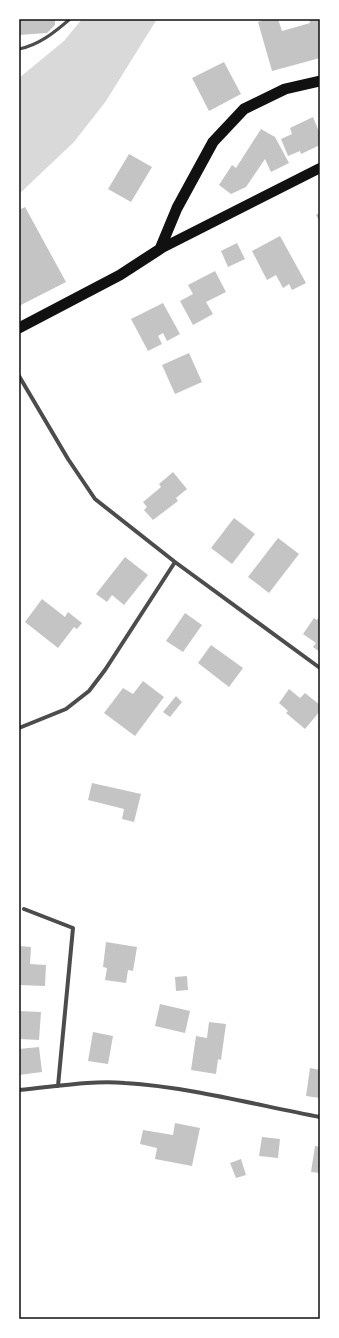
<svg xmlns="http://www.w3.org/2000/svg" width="339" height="1338" font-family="Arial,sans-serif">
<rect width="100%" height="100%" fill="#fff"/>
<path fill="#d9d9d9" d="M 82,19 L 157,19 L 106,101 L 74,142 L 19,194 L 19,78 L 64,41 Z"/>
<path fill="#c4c4c4" d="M 19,19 L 55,19 L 55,25 L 47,33 L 19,35 Z
M 268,19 L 278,19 L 282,31 L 310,23 L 309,19 L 320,19 L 320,58 L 272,71 L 258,22 Z
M 224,62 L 241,94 L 209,111 L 192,78 Z
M 313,117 L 320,134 L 320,145 L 301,154 L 300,151 L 288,156 L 281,139 L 292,134 L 290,128 Z
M 261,129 L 275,137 L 289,163 L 271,172 L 265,159 L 246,187 L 231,194 L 219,185 L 232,165 L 236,168 Z
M 129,154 L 152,167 L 131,202 L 108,189 Z
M 25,207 L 66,282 L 19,306 L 19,210 Z
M 320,212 L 320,222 L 316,215 Z
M 280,236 L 306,283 L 292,290 L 289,284 L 283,288 L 276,275 L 267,280 L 252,251 Z
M 237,243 L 245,259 L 228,267 L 221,251 Z
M 215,271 L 226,292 L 206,302 L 213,314 L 193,325 L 180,301 L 193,294 L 188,285 Z
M 163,303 L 180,334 L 167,341 L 163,333 L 158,336 L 162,344 L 148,351 L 131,319 Z
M 189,353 L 202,382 L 175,394 L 162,365 Z
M 173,472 L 187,489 L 176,498 L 178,501 L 153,520 L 144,510 L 147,507 L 143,502 L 161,487 L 159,484 Z
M 234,518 L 255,534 L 232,564 L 211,548 Z
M 278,538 L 299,554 L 269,593 L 248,577 Z
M 125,557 L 148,575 L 124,605 L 112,595 L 107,602 L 96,594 Z
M 42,599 L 65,617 L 68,612 L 82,623 L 77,629 L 74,627 L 58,648 L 25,622 Z
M 185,613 L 202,625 L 183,652 L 166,641 Z
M 320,615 L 320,652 L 313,647 L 316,643 L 303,634 L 314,618 L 317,620 Z
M 211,645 L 243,668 L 229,687 L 198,663 Z
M 143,681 L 164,697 L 135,736 L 104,713 L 123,688 L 133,694 Z
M 289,689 L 300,698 L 305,693 L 320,705 L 320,711 L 305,729 L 286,713 L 288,711 L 279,703 Z
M 176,696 L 182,702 L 170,717 L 163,712 Z
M 92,783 L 141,794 L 134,822 L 122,819 L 124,809 L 88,800 Z
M 106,942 L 137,947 L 133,971 L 128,970 L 126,983 L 105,980 L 107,968 L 103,967 Z
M 19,946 L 31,947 L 30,964 L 46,965 L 45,986 L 19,985 Z
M 187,976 L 188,990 L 176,991 L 175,977 Z
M 160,1004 L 190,1011 L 185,1033 L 155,1026 Z
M 19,1011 L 41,1012 L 39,1040 L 19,1039 Z
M 209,1022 L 226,1024 L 221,1060 L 218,1059 L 216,1074 L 191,1070 L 196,1036 L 207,1038 Z
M 93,1032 L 113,1036 L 108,1064 L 88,1061 Z
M 39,1047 L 42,1072 L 19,1075 L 19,1049 Z
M 310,1068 L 320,1070 L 320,1098 L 306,1096 Z
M 175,1123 L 200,1128 L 192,1166 L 155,1159 L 157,1148 L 140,1144 L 143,1130 L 173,1135 Z
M 262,1137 L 280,1139 L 278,1158 L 259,1156 Z
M 315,1146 L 320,1147 L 320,1173 L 311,1172 Z
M 241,1159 L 246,1175 L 236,1178 L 230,1163 Z"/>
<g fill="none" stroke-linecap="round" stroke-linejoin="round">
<path stroke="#4c4c4c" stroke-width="3" d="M 19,49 C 39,45 55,32 70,19"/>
<path stroke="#4c4c4c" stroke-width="4" d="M 19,376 L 68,459 L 95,499 L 175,562 L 320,668
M 19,728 L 66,709 L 89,691 L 105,670 L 175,562
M 24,909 L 73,928 L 58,1086
M 19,1090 C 54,1087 90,1080 125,1083 C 190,1087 256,1105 320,1117"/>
<path stroke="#111" stroke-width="10" d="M 160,249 L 320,168"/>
<path stroke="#111" stroke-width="11" d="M 19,328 L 120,275 L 160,249 L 177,208 L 213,142 L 244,109 L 285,89 L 320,81"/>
</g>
<rect width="339" height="1338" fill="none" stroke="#ffffff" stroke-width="40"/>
<rect x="20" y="20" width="299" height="1298" fill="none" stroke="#111" stroke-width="1.5"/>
</svg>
